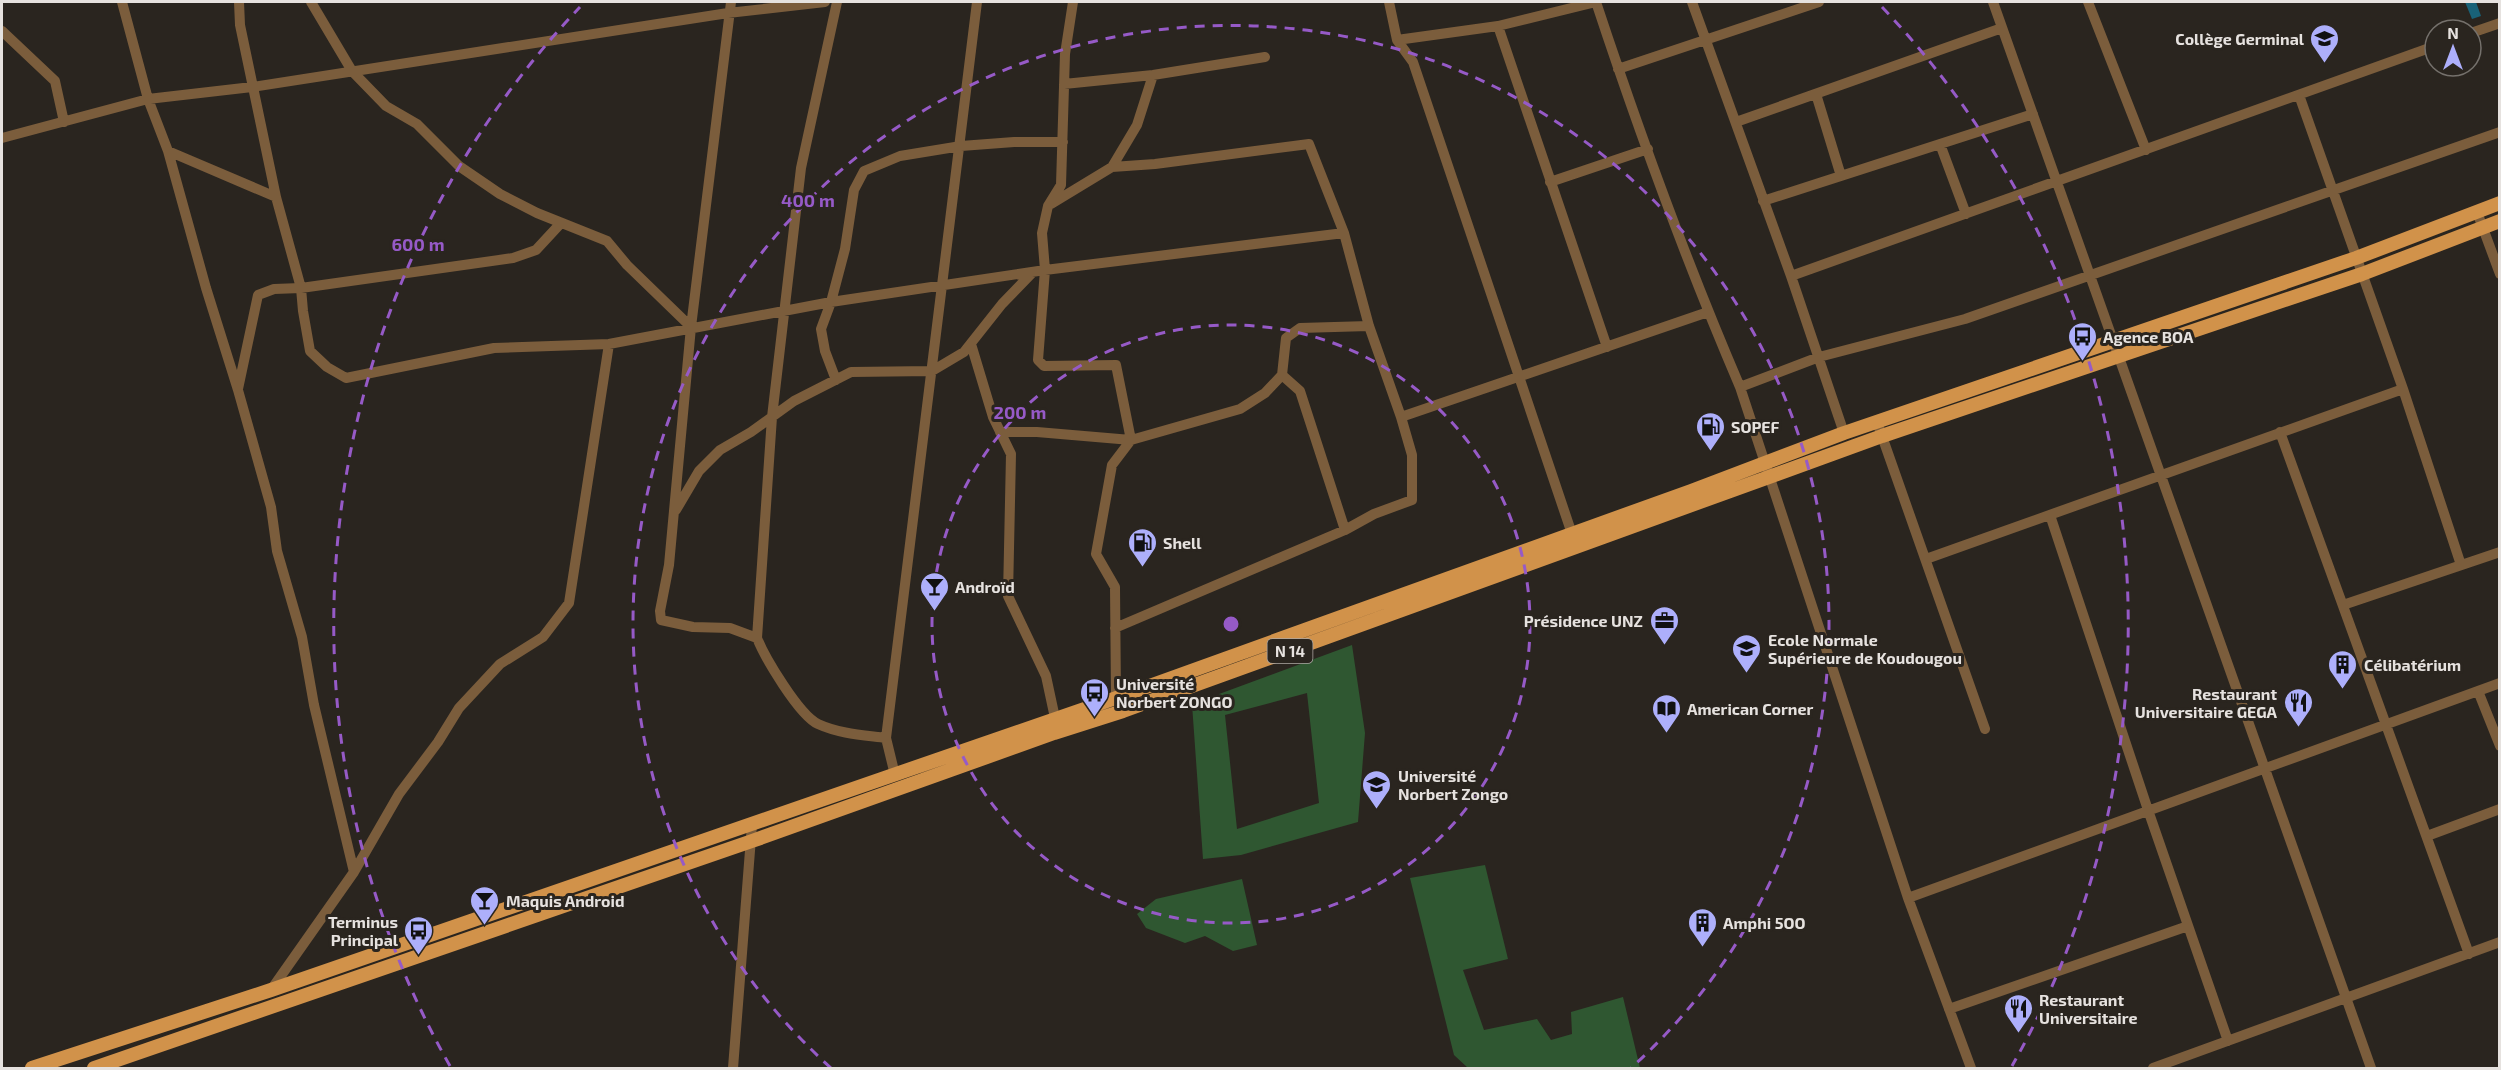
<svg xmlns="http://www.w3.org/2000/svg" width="2501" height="1070" font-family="'Exo 2',sans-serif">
<rect width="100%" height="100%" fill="#2a251f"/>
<path fill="#2f5731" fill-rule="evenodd" d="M 1352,645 L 1365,733 L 1358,822 L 1241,855 L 1203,859 L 1192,704 ZM 1307,693 L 1319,803 L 1237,829 L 1225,715 Z
M 1485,865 L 1508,959 L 1463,970 L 1484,1030 L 1537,1019 L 1551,1040 L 1572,1034 L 1571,1012 L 1623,997 L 1640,1068 L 1468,1068 L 1454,1055 L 1410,878 Z
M 1242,879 L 1257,945 L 1233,951 L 1205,936 L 1185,943 L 1146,928 L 1137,914 L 1156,899 Z"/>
<path fill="#196278" d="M 2465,2 L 2476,2 L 2481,16 L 2472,19 Z"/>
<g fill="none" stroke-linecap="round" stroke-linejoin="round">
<path stroke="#7b5d3c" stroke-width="10" d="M 122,2 L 148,99 L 168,151 L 276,197 L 301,288 L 303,311 L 310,351 L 327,367 L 346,378 L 494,348 L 609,344 L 831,302 L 1045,270 L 1344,233
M 239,2 L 240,25 L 276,197
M 311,2 L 352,71 L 386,106 L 417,124 L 459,166 L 500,194 L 537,213 L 607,241 L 627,265 L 691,327
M 731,2 L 691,327 L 669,565 L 660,611 L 661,620 L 693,627 L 730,628 L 757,638 C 765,658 799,715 818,724 C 840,734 863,735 886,738
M 1073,2 L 1065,54 L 1061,185 L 1048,206 L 1042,233 L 1045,270 L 1038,360 L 1044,366 L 1116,365 L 1131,440 L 1112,465 L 1096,554 L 1115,587 L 1116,698
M 1389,2 L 1397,40
M 1692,2 L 1791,276 L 1844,433
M 1993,2 L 2371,1068
M 2088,2 L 2146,150
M 1498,26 L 1607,347
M 2,31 L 55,81 L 64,122
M 2471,33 L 2500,23
M 1618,69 L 1819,2
M 1064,84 L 1153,75 L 1265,57
M 1816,94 L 1841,176
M 2299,95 L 2403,389 L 2461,565
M 1736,122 L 2002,28
M 2,138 L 148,99 L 252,87 L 728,13 L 825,2
M 1940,144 L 1966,214
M 168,151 L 206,288 L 238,390 L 271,507 L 277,551 L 302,637 L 314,705 L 354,872 L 271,990
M 1112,167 L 1155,164 L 1309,144 L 1344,233 L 1369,326 L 1401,417 L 1412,455 L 1412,500 L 1374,514 L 1345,530
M 1550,182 L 1648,149
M 1763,201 L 2033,114
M 1051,204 L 1112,167 L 1137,125 L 1153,75
M 2477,212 L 2500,274
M 1791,276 L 2435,46
M 971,344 L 993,417 L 1011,454 L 1008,596 L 1046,676 L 1055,718
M 836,380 L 825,351 L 821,329 L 831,302 L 845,249 L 854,190 L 864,171 L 900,156 L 961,146 L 1014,142 L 1063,142
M 1740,387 L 1819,357 L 1965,319 L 2500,132
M 238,389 L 258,295 L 274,289 L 301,288 L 513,258 L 536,250 L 561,223
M 1401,417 L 1708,312
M 1877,422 L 1985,729
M 1000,432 L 1037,432 L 1131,440 L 1240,409 L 1265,393 L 1282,375 L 1286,338 L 1300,328 L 1369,326
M 2280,432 L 2469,954
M 676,510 L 699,471 L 720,450 L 751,432 L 794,401 L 851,372 L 932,371 L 964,352 L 1002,304 L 1033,272
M 2050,515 L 2148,810 L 2228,1041
M 1572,534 L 1413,62 L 1397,40 L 1498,26 L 1596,2 C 1639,132 1686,261 1740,387 L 1908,898 L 1971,1068
M 1926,559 L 2403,389
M 2343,605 L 2500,552
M 1115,628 L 1345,530 L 1300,391 L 1282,375
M 757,638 L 772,417 L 801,168 L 837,2
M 2478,691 L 2500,746
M 895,775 L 886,738 L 977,2
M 2427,836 L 2500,809
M 354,872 L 399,794 L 438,742 L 459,708 L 500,664 L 543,637 L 569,603 L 609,344
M 1908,898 L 2500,683
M 1949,1009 L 2188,926
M 733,1068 L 752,825
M 2153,1068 L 2500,942"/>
<path stroke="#d1924a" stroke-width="14" d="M 32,1068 L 271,990 L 1116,698 L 1691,491 L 1844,433 L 2356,258 L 2500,203
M 94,1068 L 752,841 L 1054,733 L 1123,711 L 1882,436 L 2362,274 L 2500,221"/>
</g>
<g fill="none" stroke="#965ac7" stroke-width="3" stroke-dasharray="10 8">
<circle cx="1231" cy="624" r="299"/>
<path d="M831 1068A598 598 0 1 1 1631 1068"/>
<path d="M450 1066A897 897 0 0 1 580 7M1882 7A897 897 0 0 1 2012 1066"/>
</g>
<defs>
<symbol id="school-pin" viewBox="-11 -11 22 30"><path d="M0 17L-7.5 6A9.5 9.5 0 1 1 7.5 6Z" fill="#adaffb" stroke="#2a251f"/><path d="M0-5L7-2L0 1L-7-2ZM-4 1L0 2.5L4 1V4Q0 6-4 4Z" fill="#111"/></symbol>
<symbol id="bus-pin" viewBox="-11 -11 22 30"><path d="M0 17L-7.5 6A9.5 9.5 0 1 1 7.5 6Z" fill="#adaffb" stroke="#2a251f"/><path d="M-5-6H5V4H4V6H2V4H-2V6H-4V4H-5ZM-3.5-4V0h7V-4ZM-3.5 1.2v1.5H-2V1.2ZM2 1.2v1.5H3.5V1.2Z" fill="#111"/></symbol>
<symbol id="fuel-pin" viewBox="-11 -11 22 30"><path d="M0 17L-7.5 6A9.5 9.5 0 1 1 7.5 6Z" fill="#adaffb" stroke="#2a251f"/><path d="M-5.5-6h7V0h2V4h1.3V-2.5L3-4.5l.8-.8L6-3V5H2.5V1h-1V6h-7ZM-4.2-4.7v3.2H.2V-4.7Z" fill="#111"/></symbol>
<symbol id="bar-pin" viewBox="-11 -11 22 30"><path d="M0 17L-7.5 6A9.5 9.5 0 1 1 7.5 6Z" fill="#adaffb" stroke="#2a251f"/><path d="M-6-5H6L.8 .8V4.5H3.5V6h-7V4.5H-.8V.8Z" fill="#111"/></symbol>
<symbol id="office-pin" viewBox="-11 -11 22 30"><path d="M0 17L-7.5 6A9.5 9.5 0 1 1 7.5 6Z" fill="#adaffb" stroke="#2a251f"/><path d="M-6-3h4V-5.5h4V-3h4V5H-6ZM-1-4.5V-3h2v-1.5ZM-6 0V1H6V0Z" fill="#111"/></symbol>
<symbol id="university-pin" viewBox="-11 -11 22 30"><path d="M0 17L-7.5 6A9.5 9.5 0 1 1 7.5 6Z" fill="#adaffb" stroke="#2a251f"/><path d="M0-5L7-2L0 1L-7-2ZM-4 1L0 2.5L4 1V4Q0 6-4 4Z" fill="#111"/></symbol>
<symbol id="building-pin" viewBox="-11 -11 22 30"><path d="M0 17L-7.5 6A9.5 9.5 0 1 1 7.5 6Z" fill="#adaffb" stroke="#2a251f"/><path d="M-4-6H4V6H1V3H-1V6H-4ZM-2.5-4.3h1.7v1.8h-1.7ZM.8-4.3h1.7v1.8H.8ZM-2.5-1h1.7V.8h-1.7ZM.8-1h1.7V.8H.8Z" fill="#111"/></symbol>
<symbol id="restaurant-pin" viewBox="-11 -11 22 30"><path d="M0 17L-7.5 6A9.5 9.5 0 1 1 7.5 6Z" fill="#adaffb" stroke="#2a251f"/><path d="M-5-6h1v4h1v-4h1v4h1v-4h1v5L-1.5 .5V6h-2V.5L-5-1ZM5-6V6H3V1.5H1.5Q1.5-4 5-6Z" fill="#111"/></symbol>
<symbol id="library-pin" viewBox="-11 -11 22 30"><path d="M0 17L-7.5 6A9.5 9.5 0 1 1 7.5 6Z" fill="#adaffb" stroke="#2a251f"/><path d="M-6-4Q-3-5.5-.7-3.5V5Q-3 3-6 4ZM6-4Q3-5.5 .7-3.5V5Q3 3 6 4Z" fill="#111"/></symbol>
</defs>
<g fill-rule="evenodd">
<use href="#school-pin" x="2308" y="22" width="33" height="45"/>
<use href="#bus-pin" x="2066" y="320" width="33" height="45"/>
<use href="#fuel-pin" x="1694" y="410" width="33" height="45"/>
<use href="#fuel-pin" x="1126" y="526" width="33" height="45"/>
<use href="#bar-pin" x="918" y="570" width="33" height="45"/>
<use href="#office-pin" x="1648" y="604" width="33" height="45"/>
<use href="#university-pin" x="1730" y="632" width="33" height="45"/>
<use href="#building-pin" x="2326" y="648" width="33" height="45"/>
<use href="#bus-pin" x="1078" y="676" width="33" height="45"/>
<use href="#restaurant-pin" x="2282" y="686" width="33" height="45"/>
<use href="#library-pin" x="1650" y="692" width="33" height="45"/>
<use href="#university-pin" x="1360" y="768" width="33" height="45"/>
<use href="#bar-pin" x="468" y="884" width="33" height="45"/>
<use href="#building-pin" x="1686" y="906" width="33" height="45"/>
<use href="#bus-pin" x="402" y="914" width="33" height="45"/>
<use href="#restaurant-pin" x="2002" y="992" width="33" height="45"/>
</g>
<g text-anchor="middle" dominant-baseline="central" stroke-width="6" stroke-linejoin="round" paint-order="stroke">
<rect fill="#2a251f" stroke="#aea9a5" stroke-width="1.5" x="1267.5" y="639" width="45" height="24" rx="4.5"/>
<g font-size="15" font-weight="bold" fill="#e6e2df">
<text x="1290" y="651">N 14</text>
</g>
<g font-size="16" font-weight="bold" fill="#e6e2df" stroke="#2a251f" text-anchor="start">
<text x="2304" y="38" text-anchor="end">Collège Germinal</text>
<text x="2103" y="336">Agence BOA</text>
<text x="1731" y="426">SOPEF</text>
<text x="1163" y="542">Shell</text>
<text x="955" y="586">Androïd</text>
<text x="1643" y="620" text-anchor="end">Présidence UNZ</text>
<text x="1768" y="639">Ecole Normale<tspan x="1768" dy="18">Supérieure de Koudougou</tspan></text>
<text x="2364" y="664">Célibatérium</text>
<text x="1116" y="683">Université<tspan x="1116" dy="18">Norbert ZONGO</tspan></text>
<text x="2277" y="693" text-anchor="end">Restaurant<tspan x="2277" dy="18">Universitaire GEGA</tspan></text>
<text x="1687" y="708">American Corner</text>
<text x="1398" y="775">Université<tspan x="1398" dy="18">Norbert Zongo</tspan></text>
<text x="506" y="900">Maquis Android</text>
<text x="398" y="921" text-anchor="end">Terminus<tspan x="398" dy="18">Principal</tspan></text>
<text x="1723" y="922">Amphi 5OO</text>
<text x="2039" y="999">Restaurant<tspan x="2039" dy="18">Universitaire</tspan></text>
</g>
</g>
<circle cx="1231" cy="624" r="9" fill="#965ac7" stroke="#2a251f" stroke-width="3"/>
<g font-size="18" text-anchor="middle" font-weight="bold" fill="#965ac7" stroke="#2a251f" stroke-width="6" stroke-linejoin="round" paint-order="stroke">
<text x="808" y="207">400 m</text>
<text x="418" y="251">600 m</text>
<text x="1020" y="419">200 m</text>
</g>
<rect width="2501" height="1070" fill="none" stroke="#e6e2df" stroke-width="6"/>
<g transform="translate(2453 48)"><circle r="28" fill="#2a251f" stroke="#75716c" stroke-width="1.5"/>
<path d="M0-4.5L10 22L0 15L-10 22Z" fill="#adaffb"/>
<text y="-9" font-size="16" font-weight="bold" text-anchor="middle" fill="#e6e2df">N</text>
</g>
</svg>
